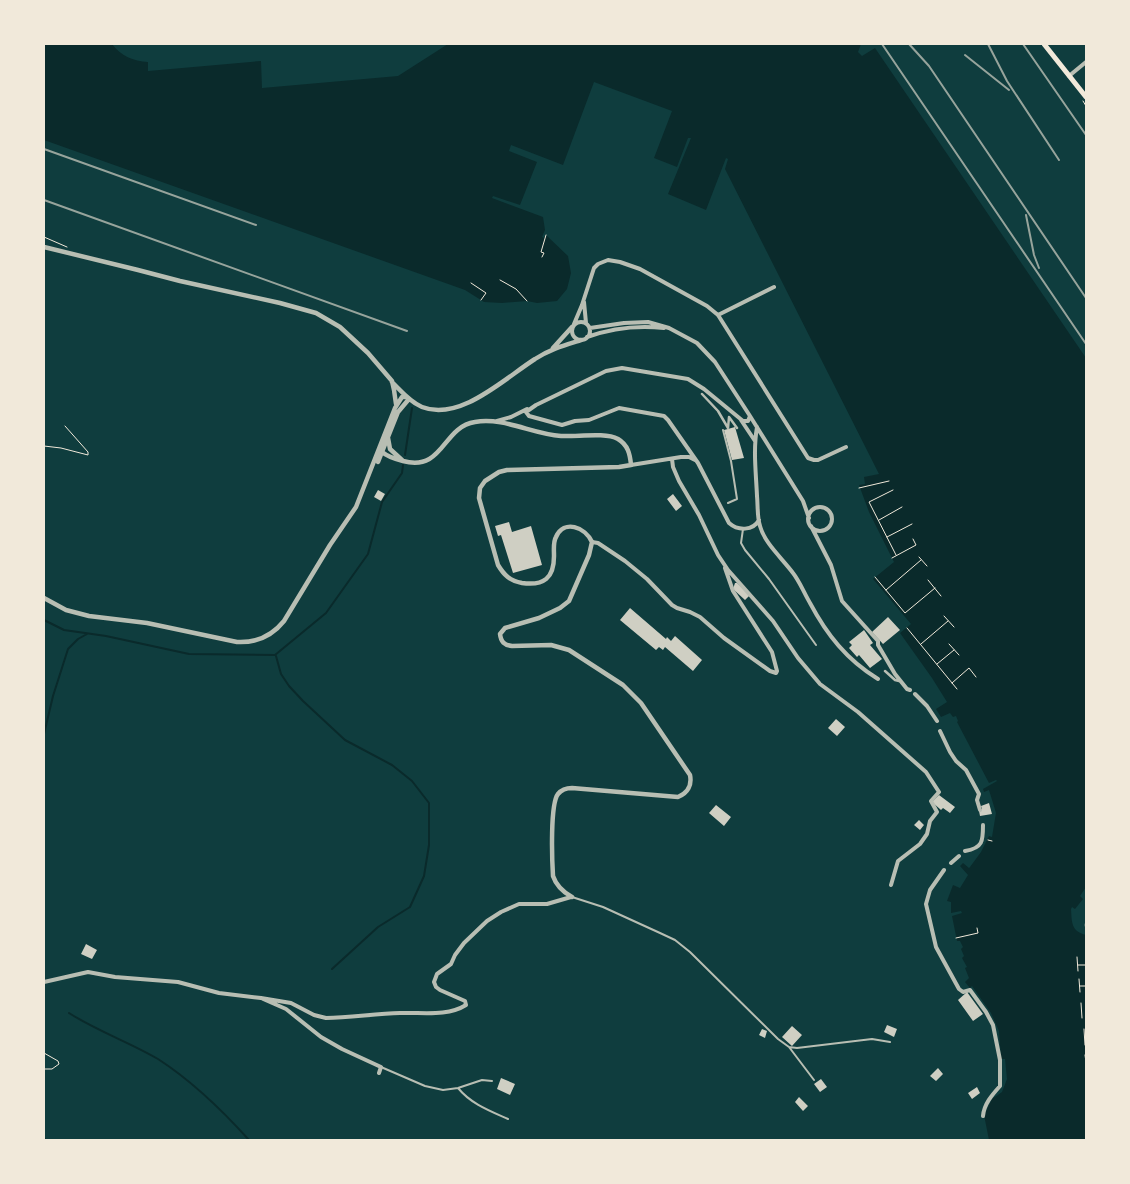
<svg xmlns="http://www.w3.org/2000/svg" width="1130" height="1184" font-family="Barlow,sans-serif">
<rect width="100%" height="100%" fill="#0f3d3e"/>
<path fill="#0a2a2b" d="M 44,44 L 112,44 C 121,56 133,61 148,62 L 148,71 L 261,61 L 262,88 L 398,76 L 448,44 L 861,44 L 858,52 L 862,56 L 875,48 L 1086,358 L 1086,887 L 1080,896 L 1083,899 L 1075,909 L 1072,907 L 1071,909 C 1072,923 1071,931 1086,935 L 1086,1140 L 989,1140 L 984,1115 L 992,1099 L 1002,1092 L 1007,1079 L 1005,1059 L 1001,1059 L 999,1031 L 991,1013 L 972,986 L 970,988 L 965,982 L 969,978 L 965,968 L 967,967 L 962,958 L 964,956 L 961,949 L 963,947 L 960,941 L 957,941 L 952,916 L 962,913 L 961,911 L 951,913 L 951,902 L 947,901 L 953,885 L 960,888 L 968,875 L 960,866 L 963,863 L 969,868 L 970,867 L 981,852 L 989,836 L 992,837 L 996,813 L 989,790 L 984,792 L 983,789 L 997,781 L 996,780 L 989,783 L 957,722 L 958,721 L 956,716 L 953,717 L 950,713 L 941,717 L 936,709 L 947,702 L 932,678 L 900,633 L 911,624 L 873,579 L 894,562 L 869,512 L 859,485 L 865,484 L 864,477 L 879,474 L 725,169 L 728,159 L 726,158 L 706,210 L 668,194 L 691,138 L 688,138 L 677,167 L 654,158 L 672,111 L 594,82 L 563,165 L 511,145 L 509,151 L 537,162 L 520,205 L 493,196 L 492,198 L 543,217 L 545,230 L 542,237 L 544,238 L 546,235 L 568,256 L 571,273 L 567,289 L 557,301 L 537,303 L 527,301 L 502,303 L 484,302 L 465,290 L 44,140 Z"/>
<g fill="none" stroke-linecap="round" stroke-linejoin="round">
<path stroke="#0a2a2b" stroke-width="2" d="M 405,455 L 412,408
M 44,620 L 64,630 L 106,636 L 189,654 L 275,655 L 326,613 L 368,554 L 382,502 L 402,473 L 403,465
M 276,656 L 281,674 L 289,686 L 303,701 L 345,740 L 392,765 L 412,781 L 429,803 L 429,845 L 424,876 L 410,907 L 378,927 L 332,969
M 44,734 L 53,696 L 68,649 L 78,639 L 87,634
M 69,1013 C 97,1031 129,1042 158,1059 C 192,1081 222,1110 249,1140
M 44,1139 L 46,1140"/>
</g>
<path fill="#cfcfc3" d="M 735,427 L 744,458 L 732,460 L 724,430 Z
M 378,490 L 385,494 L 381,501 L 374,497 Z
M 673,494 L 682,506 L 676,511 L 667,499 Z
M 509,522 L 512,532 L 531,526 L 542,565 L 513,573 L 501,535 L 498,536 L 495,526 Z
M 735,583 L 737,583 L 750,595 L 745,600 L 733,589 Z
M 630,608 L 666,639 L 667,637 L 671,641 L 675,636 L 702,660 L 693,671 L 665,647 L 663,650 L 659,647 L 656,650 L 620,620 Z
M 888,617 L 900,630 L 883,644 L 872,632 Z
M 864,630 L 873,643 L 870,645 L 882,659 L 870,668 L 859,655 L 857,657 L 849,648 L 852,645 L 849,642 Z
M 836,719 L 845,727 L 837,736 L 828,728 Z
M 939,795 L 955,807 L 950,813 L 943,808 L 941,810 L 932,802 Z
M 989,803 L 992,814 L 980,816 L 979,811 L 982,809 L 981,806 Z
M 716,805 L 731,817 L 724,826 L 709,813 Z
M 919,820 L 924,825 L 920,830 L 914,825 Z
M 86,944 L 97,950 L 92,959 L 81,954 Z
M 967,992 L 983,1014 L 973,1021 L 958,1000 Z
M 887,1025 L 897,1029 L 894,1037 L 884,1032 Z
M 792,1026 L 802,1035 L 792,1046 L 782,1037 Z
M 762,1029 L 767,1031 L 765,1038 L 759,1035 Z
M 938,1068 L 943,1074 L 936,1081 L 930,1076 Z
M 501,1078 L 515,1084 L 510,1095 L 497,1089 Z
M 821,1079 L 827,1087 L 820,1092 L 814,1084 Z
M 977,1087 L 980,1093 L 972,1099 L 968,1093 Z
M 799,1097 L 808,1106 L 803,1111 L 795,1102 Z"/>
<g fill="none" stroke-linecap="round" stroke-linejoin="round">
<path stroke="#f1e9da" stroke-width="1" d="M 1083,101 L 1086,106
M 44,237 L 67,247
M 542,257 L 544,253 L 541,252 L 546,235
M 500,280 L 516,289 L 527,301
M 471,283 L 486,293 L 481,300
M 44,446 L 61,448 L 88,455 L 88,452 L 65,426
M 859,488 L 889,481
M 893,490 L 869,502 L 896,555
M 879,520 L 902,507
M 887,537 L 912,524
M 919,557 L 927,566
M 892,558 L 916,545 L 913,539
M 875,577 L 905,613 L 935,588
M 928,580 L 941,596
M 886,590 L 921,560
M 944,616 L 954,627
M 907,628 L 957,689
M 921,644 L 948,621
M 949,644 L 959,655
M 937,664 L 954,650
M 952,683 L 969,668 L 976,677
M 988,840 L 992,841
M 956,938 L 978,933 L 977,928
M 1077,957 L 1078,971
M 1078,965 L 1086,965
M 1079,979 L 1080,992
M 1080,986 L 1086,986
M 1081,1003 L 1082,1018
M 1084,1029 L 1085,1045
M 44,1053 L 58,1061 L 59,1064 L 52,1069 L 44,1069
M 1085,1055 L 1086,1062"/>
<path stroke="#b8beb3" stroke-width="2" d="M 723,430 L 731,461 L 737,499 L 728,503
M 743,529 L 741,543 L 745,550 L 769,579 L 816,645
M 572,897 L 603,907 L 660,933 L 675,940 L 690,952 L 778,1039 L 789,1047 L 814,1080
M 789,1047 L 797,1048 L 872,1039 L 890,1042
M 381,1067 L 425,1086 L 443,1090 L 458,1088 L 482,1080 L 492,1081
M 458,1088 C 471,1104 490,1111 508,1119"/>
<path stroke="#b8beb3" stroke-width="2.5" d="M 702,394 L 718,411 L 728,428 L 729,417 L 737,428
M 885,671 L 895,680 L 899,681
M 1086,924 L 1086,926"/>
<path stroke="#b8beb3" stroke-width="4" d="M 1069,76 L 1086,62
M 584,302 L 586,323
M 718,315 L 774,287
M572 331a9 9 0 1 1 18 0a9 9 0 1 1-18 0Z
M 574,324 L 582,305 L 594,268 L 598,264 L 608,260 L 620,262 L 640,269 L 707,306 L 718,315 L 808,458 L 814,460 L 818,460 L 846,447
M 590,328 L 624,323 L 648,322 L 669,328 L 697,343 L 715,362 L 750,416 L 803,501 L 809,518
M 587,337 C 612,328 637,325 664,328
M 750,416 L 748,421 L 743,421 L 704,389 L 688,379 L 622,368 L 606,371 L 536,405 L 526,412 L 529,416 L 562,425 L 575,421 L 589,420 L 619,408 L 664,416 L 668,420 L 698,463 L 729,523 C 738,531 753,531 759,520
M 741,420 L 755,441
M 497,421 L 511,417 L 527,409
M 757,427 C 753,450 756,473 757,496 C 758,506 757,517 760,526 C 765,544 782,558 793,573 C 800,582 804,593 810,603 C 827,635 847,660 878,679
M 672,459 L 673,467 L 679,481 L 699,515 L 718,555 L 728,570 L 773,621 L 798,658 L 820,684 L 858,712 L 926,772 L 939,792 L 931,801 L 937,812 L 930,821 L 927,834 L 920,844 L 898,861 L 891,885
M 631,465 L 681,457 L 689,457 L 695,460
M808 519a12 12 0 1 1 24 0a12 12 0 1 1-24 0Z
M 811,526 L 831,565 L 842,601 L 878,641 L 878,645 L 895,674 L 907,689 L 910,690
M 592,542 L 598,543 L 625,561 L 647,579 L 672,605 L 677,608 L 690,612 L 700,617 L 724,638 L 770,671 L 776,673 L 777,671 L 772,652 L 733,591 L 725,568
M 915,694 L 927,706 L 937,721
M 940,731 L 950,752 L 956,761 L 966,770 L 979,794 L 977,800 L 980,810
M 965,851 C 983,848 983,841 983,825
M 951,863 L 959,856
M 944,870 L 930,890 L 926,904 L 936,947 L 959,989 L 963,992 L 970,990 L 986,1012 L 993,1025 L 1000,1060 L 1000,1086 C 992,1095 984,1104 983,1116
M 44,982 L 88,972 L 115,977 L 178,982 L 219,993 L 261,998 L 286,1009 L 321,1037 L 342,1049 L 381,1067 L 379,1073
M 261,998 L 291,1003 L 314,1015 L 326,1018 C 351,1017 376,1014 400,1013 C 421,1012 447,1017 466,1005 L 465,1001 L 440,990 L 436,987 L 434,982 L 437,974 L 451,964 L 455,955 L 464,943 L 487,921 L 501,912 L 519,904 L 547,904 L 571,897"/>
<path stroke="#b8beb3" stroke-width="4.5" d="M 44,247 L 138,270 L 180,281 L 280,303 L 316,313 L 340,327 L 368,353 L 392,381 L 394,390 L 396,404
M 553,348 L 572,327
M 392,382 C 401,391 410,402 422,407 C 460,422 505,378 535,359 C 550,349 565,345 581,340
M 388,438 L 390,449 L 402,460
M 382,452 C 388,457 395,459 403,461 C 444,472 442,427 475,422 C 504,417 532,434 561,436 C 577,437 605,432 618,439 C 628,445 630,454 631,465 L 619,467 L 507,470 L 499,472 L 485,481 L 480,488 L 479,498 L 498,565 C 504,575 510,581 522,583 C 544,586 554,578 554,556 C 554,549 553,542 556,537 C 564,519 585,527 592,542 L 589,555 L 569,601 L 560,608 L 539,618 L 505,628 L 500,634 C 501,642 504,645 512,646 L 551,645 L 569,650 L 623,685 L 641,703 L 690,775 C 692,785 688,793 678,797 L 572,788 C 567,788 562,789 558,794 C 550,804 552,860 553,876 C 556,885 563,892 572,897
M 378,462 L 398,412 L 409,399
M 44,598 L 66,610 L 89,616 L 147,623 L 237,642 C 256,643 272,636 284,621 L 330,545 L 356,507 L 395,408 L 402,397 L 407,397"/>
<path stroke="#f1e9da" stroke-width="5" d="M 1044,44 L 1086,97"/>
<path stroke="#97a49c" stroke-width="2" d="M 882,44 L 1086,344
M 909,44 L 929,66 L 1086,298
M 988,44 L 1007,81 L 1059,160
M 1023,44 L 1086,135
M 965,55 L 1009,90
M 44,149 L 256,225
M 44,200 L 407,331
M 1026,215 L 1034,255 L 1039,268"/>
</g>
<rect width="1130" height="1184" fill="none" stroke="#f1e9da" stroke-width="90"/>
</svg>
